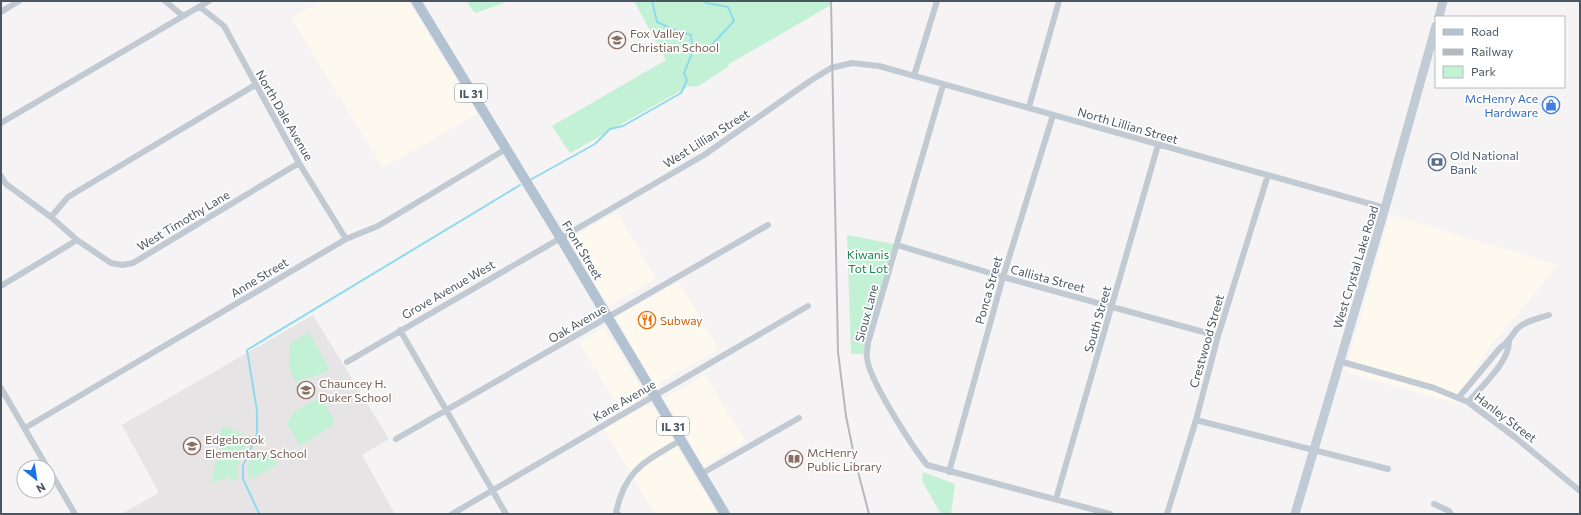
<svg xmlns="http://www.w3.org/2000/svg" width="1581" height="515" font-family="Commissioner,sans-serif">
<rect width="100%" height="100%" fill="#f5f3f3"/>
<path fill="#fdf9ef" d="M 321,1 L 408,1 L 477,114 L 383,168 L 291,18 Z
M 617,212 L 656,279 L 608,306 L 569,239 Z
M 1390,214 L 1558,265 L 1489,348 L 1454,403 L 1345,372 Z
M 679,282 L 719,349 L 655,385 L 615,317 Z
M 604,327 L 644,393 L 638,401 L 621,411 L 579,342 Z
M 705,375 L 745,441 L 704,466 L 664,398 Z
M 646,405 L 654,408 L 717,514 L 655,514 L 604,429 Z"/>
<path fill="#e6e4e5" d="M 313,315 L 389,439 L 362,455 L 395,514 L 121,514 L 159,493 L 122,425 Z"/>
<path fill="#c3f1d5" d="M 466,1 L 510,1 L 475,13 Z
M 634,1 L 831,1 L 831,5 L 729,64 L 728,67 L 697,87 L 689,86 L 570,153 L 552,126 L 666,60 Z
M 847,235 L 894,244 L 864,354 L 851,354 Z
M 309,332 L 329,368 L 327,372 L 296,382 C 287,371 289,356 290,343 Z
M 321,397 L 334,419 L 333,425 L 300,446 L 287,423 L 295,411 Z
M 224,426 L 249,437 L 238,465 L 238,478 L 233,482 L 229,477 L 211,483 L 218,453 L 221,448 L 212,443 Z
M 255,450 C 267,451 272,453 278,464 L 249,480 L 248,466 Z
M 923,472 L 955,484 L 951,514 L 941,514 L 922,481 Z"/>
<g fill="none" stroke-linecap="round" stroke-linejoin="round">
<path stroke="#90daee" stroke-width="2" d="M 652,1 L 657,22 L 674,30 L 691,35 L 693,51
M 530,180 L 595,144 L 610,129 L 623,126 L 681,93 L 687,80 L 684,73 L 693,51 L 703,48 L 708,49 L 734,21 L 728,7 L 706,3 L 705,1
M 259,513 L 243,479 L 243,466 L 257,434 L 257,411 L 247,350 L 520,185"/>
<path stroke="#c1cad2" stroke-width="6" d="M 165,1 L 183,16
M 200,7 L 224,26 L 299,163 L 346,239
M 1,12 L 19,1
M 914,76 L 937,1
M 943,85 L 868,343 C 868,347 866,353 867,358 C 869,380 912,446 927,465 L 1110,514
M 1029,107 L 1059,1
M 1,123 L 209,1
M 1,176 L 6,184 L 51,217 L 77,240 L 111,263 L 122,265 L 133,263 L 299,163
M 51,217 L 68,197 L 255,85
M 897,245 L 1003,277 L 1218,336
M 1,286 L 77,240
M 400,330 L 506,514
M 1339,361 L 1434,388 L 1468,402 L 1516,438 L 1580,491
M 347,362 L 704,155 L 810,81 L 831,68 L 852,63 L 879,66 L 1385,208
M 1,388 L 47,467
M 1459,397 L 1500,348 C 1509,342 1511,336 1517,329 C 1525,321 1539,318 1549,315
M 1468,402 C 1481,387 1509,362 1509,342
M 1196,420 L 1388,469
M 25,428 L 346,239 L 378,226 L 506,149
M 396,439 L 768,225
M 48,468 L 75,514
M 949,472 L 1003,277 L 1053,115
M 701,474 L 799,418
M 1056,499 L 1158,145
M 1434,504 L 1449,511 L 1451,514
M 452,514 L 808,306
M 618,514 L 616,512 C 626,468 645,462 681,440
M 1167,514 L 1196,420 L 1218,336 L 1268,175"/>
<path stroke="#c1cbd6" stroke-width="9" d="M 1439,17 L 1443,1
M 1295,514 L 1385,208 L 1436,26"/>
<path stroke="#b3c2d1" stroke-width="10" d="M 416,1 L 560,237 L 725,514"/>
<path stroke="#b5b8bd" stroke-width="2" d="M 831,1 L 838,352 L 846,416 L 855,460 L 869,514"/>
</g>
<defs>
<symbol id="school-ring" viewBox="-11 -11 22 22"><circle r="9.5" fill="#fff" stroke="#8d6e63" stroke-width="1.5"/><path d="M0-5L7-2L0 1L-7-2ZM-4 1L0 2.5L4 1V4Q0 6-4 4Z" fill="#8d6e63"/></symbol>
<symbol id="shop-ring" viewBox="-11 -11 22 22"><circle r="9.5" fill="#fff" stroke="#3f7fe0" stroke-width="1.5"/><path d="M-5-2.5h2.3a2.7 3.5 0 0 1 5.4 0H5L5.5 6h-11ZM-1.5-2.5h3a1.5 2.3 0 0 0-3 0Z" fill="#3f7fe0"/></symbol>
<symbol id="bank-ring" viewBox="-11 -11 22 22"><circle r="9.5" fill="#fff" stroke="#5c6f8a" stroke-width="1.5"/><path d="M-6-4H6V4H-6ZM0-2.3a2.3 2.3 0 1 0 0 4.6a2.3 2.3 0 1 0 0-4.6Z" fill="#5c6f8a"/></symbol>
<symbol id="restaurant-ring" viewBox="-11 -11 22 22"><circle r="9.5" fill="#fff" stroke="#e8710a" stroke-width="1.5"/><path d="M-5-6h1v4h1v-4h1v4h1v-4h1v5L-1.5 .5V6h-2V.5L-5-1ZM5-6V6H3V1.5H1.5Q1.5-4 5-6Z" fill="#e8710a"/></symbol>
<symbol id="library-ring" viewBox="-11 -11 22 22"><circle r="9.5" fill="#fff" stroke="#8d6e63" stroke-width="1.5"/><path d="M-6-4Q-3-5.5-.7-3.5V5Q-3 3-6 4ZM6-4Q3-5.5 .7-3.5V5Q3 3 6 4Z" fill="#8d6e63"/></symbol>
</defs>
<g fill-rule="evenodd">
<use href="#school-ring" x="607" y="30" width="20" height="20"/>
<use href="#shop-ring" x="1541" y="95" width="20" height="20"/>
<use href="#bank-ring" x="1427" y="152" width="20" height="20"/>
<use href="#restaurant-ring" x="637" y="310" width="20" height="20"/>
<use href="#school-ring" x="296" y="380" width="20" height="20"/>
<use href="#school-ring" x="182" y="436" width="20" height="20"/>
<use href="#library-ring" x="784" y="449" width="20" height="20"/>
</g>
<g text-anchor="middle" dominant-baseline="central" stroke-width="3.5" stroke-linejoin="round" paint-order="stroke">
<g fill="#fff" stroke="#808990" stroke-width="1">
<rect x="455" y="84" width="32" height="18" rx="3"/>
<rect x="657" y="417" width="32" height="18" rx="3"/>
</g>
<g font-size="11" font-weight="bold" fill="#4a5661">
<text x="471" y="93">IL 31</text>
<text x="673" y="426">IL 31</text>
</g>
<g font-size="12" fill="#785e54" stroke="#fff" text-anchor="start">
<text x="630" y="33">Fox Valley<tspan x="630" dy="14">Christian School</tspan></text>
<text x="319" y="383">Chauncey H.<tspan x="319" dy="14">Duker School</tspan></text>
<text x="205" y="439">Edgebrook<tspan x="205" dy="14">Elementary School</tspan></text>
<text x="807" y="452">McHenry<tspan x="807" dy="14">Public Library</tspan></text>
</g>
<g font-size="12" fill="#366cbe" stroke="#fff" text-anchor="end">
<text x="1538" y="98">McHenry Ace<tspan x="1538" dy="14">Hardware</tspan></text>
</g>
<g font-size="12" fill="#4a5661" stroke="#fff">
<text transform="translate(285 115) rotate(60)">North Dale Avenue</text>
<text transform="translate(1128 125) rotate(16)">North Lillian Street</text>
<text transform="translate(706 138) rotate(-32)">West Lillian Street</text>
<text transform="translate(183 220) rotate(-31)">West Timothy Lane</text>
<text transform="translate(583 250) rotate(59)">Front Street</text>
<text transform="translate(1355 267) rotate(-73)">West Crystal Lake Road</text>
<text transform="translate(259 277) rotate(-31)">Anne Street</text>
<text transform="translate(1048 278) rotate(15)">Callista Street</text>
<text transform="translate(448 289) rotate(-30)">Grove Avenue West</text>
<text transform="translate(988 290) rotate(-74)">Ponca Street</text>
<text transform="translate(866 313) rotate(-75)">Sioux Lane</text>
<text transform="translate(1097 319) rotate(-74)">South Street</text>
<text transform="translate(577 323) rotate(-30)">Oak Avenue</text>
<text transform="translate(1206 341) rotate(-74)">Crestwood Street</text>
<text transform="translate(624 400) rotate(-30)">Kane Avenue</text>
<text transform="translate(1506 417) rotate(37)">Hanley Street</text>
</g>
<g font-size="12" fill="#4e5e75" stroke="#fff" text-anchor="start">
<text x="1450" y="155">Old National<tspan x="1450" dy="14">Bank</tspan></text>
</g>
<g font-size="12" fill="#17864f" stroke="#fff">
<text x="868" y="254">Kiwanis<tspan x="868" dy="14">Tot Lot</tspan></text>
</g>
<g font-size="12" fill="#c56008" stroke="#fff" text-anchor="start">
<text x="660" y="320">Subway</text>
</g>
</g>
<rect width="1581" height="515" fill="none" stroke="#4a5661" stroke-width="4"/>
<rect x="1435" y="16" width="130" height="72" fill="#ffffff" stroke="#b7bbc0"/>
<rect x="1443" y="29" width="20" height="6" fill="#b3c2d1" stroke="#b7bbc0"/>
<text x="1471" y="36" font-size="12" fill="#4a5661">Road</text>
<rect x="1443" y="49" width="20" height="6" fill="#b5b8bd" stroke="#b7bbc0"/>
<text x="1471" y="56" font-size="12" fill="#4a5661">Railway</text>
<rect x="1443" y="66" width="20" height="12" fill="#c3f1d5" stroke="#b7bbc0"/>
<text x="1471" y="76" font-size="12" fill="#4a5661">Park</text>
<g transform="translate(36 479) rotate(150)"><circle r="19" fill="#ffffff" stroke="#b7bbc0"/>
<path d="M0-3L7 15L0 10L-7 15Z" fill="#1a73e8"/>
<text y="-6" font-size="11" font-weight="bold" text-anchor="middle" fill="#4a5661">N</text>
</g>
</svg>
